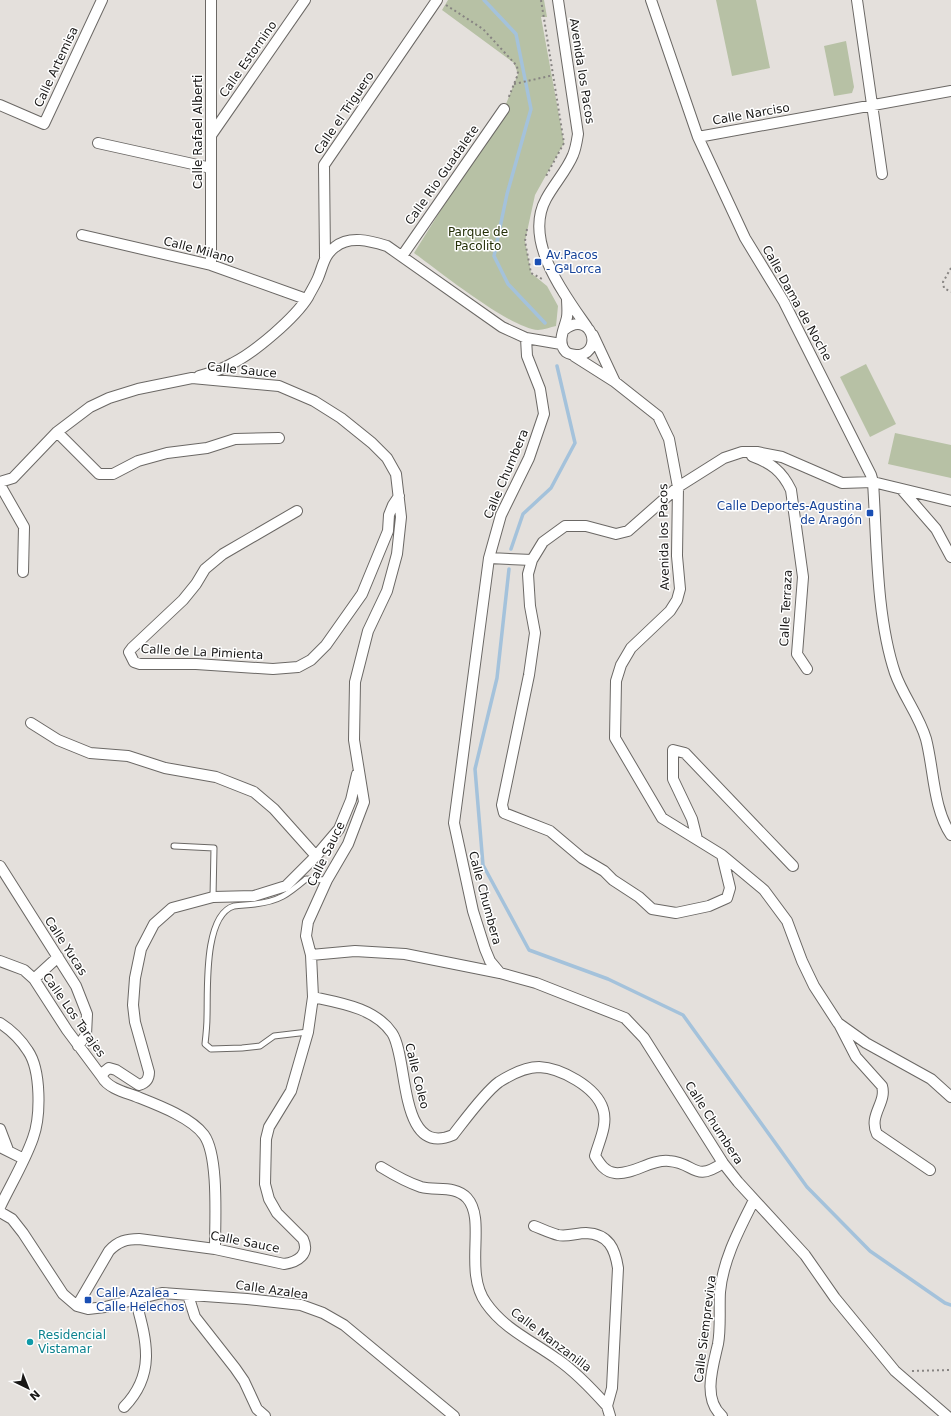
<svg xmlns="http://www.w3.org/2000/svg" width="951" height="1416" font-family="'DejaVu Sans',sans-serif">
<rect width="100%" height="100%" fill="#e4e0dc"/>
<path fill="#b7c1a5" d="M 448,0 L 544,0 L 547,17 L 541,17 L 564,143 L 535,195 L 525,241 L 531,273 L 547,286 L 558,306 L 556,326 C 551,327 543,330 538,330 C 511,329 439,271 414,253 L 504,109 L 518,74 L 514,63 L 442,10 Z
M 716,0 L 756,0 L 770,68 L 732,76 Z
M 846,41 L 854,87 L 852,93 L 834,96 L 824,46 Z
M 866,364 L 896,424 L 870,437 L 840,377 Z
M 895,433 L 951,445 L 951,478 L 888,464 Z"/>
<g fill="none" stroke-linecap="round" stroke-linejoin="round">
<path stroke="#a4c2db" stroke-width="3.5" d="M 484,0 L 516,34 L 531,109 L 507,194 L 494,256 L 508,284 L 545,323
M 511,549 L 523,514 L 551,488 L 575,443 L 557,366
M 509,569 L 497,678 L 475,769 L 483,865 L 529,950 L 608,979 L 683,1015 L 807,1187 L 870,1251 L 945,1303 L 951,1305"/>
<defs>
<path id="service" d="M 174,846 L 214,848 L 213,897
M 308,1032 L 274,1036 L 260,1046 L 242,1048 L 211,1049 L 205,1044 C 206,1035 207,1026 207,1017 C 208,992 203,915 234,906 C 241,905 248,905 255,904 C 280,901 288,894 306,879 L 327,880"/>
<path id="minor" d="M 558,0 L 578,134 C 577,140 576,148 573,155 C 567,170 554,184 546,199 C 523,241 564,294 587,327
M 651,0 L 698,137 L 951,91
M 857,0 L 882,174
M 0,105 L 44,124 L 102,0
M 212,134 L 305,0
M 698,137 L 745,238 L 784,302 L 871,475 L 873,482 C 877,542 876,616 895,673 C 903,696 919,715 926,739 C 934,770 933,808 951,835
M 98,143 L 211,168
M 82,235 L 211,265 L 306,299
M 402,256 L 504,109
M 325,257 L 324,165 L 437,0
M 211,265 L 211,0
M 564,330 C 590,309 604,350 580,355 C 575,355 570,355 566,352 C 556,342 565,328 567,317 C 568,311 567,304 567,298
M 593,335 L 615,382
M 526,338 L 527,356 L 540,389 L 544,414 L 529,458 L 501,515 L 489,558 L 454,823 L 473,911 L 485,949 L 490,961 L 500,973 L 536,983 L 625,1018 L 644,1038 L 723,1163 L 738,1182 L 805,1255 L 835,1298 L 895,1371 L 947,1416
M 574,356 L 615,382 L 658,416 L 669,439 L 678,487 L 677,556 L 680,589 L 677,600 L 670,611 L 631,648 L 621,665 L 616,681 L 615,738 L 662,818 L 722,855 L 764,890 L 787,921 L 802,961 L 814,986 L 838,1023 L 866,1043 L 931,1079 L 951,1097
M 199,376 C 211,373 223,369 233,363 C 255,352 295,318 308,297 C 311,291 315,285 318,278 C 323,266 324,255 335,247 C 350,235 370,241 387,246 L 502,327 L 526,338 L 561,344
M 57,432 L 99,474 L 113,474 L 138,461 L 167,453 L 207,448 L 235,439 L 279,438
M 752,456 C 771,463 782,471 791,490 L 803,577 L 797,654 L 807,669
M 0,482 L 13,478 L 57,432 L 90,407 L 109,398 L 138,389 L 192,378 L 279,386 L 314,401 L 341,418 L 372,443 L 387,458 L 396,474 L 401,517 L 397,554 L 387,591 L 368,631 L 355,682 L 354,740 L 364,802 L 348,844 L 327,880 L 308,922 L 306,936 L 311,955 L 313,997 L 308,1032 L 291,1091 L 269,1127 L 266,1139 L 265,1184 L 269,1199 L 277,1213 L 303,1239 C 310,1254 298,1262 284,1264 L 215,1249 L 139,1239 C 127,1239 118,1241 109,1251 L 77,1306
M 0,485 L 24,527 L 23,572
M 903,491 L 936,529 L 951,557
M 297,511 L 223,554 L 205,569 L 196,584 L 183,600 L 132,648 L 129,652 L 134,662 L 140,664 L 196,664 L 273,669 L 298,667 L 311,660 L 326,645 L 362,594 L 388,531 L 389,515 L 393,505 L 399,496
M 489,558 L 532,560
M 31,723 L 58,740 L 90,753 L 128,756 L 165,768 L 216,777 L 254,792 L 274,809 L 316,856
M 697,839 L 692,819 L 673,779 L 673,750 L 685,753 L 793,866
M 722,855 L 730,888 L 727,898 L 709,906 L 676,913 L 652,909 L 639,897 L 613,880 L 604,871 L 582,858 L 550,831 L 504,813 L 502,805 L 529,675 L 535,633 L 530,606 L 528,574 L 532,560 L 543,542 L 565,526 L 586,526 L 616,534 L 628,531 L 678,487 L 724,458 L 742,452 L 757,452 L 782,457 L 842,483 L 873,482 L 951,501
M 0,866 L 76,986 L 87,1014 L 86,1035 L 78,1046
M 311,955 L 355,951 L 405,954 L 500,973
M 0,961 L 24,970 L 34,979 L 67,1030 L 102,1077
M 34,979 L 58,957
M 313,997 C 341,1003 375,1008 392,1033 C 409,1058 398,1158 453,1135 C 464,1121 485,1092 499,1082 C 510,1075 526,1067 539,1067 C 561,1068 596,1087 603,1109 C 608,1125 599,1141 595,1156 C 600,1164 605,1172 615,1173 C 634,1175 650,1159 669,1161 C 696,1163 693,1183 723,1163
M 0,1023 C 11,1030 21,1040 28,1051 C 41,1070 41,1116 33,1138 C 25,1161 11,1184 0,1207
M 839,1024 L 856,1057 L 882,1086 C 887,1103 868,1115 877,1134 L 930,1170
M 0,1129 L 8,1150
M 0,1147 L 24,1159
M 381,1167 C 394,1175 406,1182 421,1187 C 436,1191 455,1185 467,1198 C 487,1220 463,1271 486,1303 C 504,1329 532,1341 557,1359 C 576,1372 591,1388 607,1406
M 0,1212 L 12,1219 L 23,1233 L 63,1294 L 77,1306 L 88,1309 L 105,1307 L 162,1293 L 247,1299 L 301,1305 L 323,1313 L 344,1325 L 454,1416
M 534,1226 C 542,1229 550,1233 558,1235 C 567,1237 577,1233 586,1233 C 609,1234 615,1249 618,1268 L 612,1388 L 607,1406 L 610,1416
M 215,1249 C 215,1221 219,1156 204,1135 C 191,1117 155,1104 135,1096 C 124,1092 108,1088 102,1077 L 104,1072 L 109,1068 L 116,1070 L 139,1085 C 146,1083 149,1080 149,1072 L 135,1022 L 133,1005 L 135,978 L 141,949 L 154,924 L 172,908 L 213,897 L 254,896 L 286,886 L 316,856 L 339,829 L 351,800 L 357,774
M 188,1295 L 195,1317 L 235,1368 L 244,1381 L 257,1409 L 265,1416
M 124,1407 C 157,1373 146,1339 135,1298
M 722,1416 C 702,1399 713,1366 718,1344 C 721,1328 719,1308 720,1292 C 723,1259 740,1228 754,1200"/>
</defs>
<use href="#service" stroke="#6b6865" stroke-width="7"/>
<use href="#minor" stroke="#6b6865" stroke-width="12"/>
<path stroke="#878482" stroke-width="2" stroke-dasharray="2 3" stroke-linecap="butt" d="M 541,0 L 564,143 L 545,178
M 446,5 L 483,29 L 517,66 L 518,74 L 508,99
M 514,84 L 554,75
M 527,229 L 525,241 L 531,273 L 544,280
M 951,268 L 943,282 L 944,288 L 951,292
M 912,1371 L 951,1370"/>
<use href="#service" stroke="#fff" stroke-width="5"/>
<use href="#minor" stroke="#fff" stroke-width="10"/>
</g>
<g fill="#1a4fb4" stroke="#fff" stroke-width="1.5">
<rect x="534" y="258" width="8" height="8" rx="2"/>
<rect x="866" y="509" width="8" height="8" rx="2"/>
<rect x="84" y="1296" width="8" height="8" rx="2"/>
</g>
<circle fill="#0f9aa8" stroke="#fff" stroke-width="1.5" cx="30" cy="1342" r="4"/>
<g text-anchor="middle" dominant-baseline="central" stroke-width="3" stroke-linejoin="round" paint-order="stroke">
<g font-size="12" fill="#191817" stroke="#fff">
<text transform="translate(248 59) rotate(-55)">Calle Estornino</text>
<text transform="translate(56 67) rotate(-65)">Calle Artemisa</text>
<text transform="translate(582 71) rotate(81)">Avenida los Pacos</text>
<text transform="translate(344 113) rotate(-56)">Calle el Triguero</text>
<text transform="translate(751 114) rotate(-10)">Calle Narciso</text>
<text transform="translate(198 132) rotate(-90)">Calle Rafael Alberti</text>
<text transform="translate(442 175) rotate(-55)">Calle Rio Guadalete</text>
<text transform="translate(199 250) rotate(15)">Calle Milano</text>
<text transform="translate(797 303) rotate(61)">Calle Dama de Noche</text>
<text transform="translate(242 370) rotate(6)">Calle Sauce</text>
<text transform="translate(506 474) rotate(-67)">Calle Chumbera</text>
<text transform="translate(664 537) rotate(-91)">Avenida los Pacos</text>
<text transform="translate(786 608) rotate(-87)">Calle Terraza</text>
<text transform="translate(202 652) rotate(3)">Calle de La Pimienta</text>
<text transform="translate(326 854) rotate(-64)">Calle Sauce</text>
<text transform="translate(485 898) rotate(75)">Calle Chumbera</text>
<text transform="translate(66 946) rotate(57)">Calle Yucas</text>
<text transform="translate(74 1015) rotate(55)">Calle Los Tarajes</text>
<text transform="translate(417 1076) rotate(76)">Calle Coleo</text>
<text transform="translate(714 1123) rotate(57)">Calle Chumbera</text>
<text transform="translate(245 1242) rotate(11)">Calle Sauce</text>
<text transform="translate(272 1290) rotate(8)">Calle Azalea</text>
<text transform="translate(705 1329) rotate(-83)">Calle Siempreviva</text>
<text transform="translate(551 1340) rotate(37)">Calle Manzanilla</text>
</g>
<g font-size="12" fill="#232e06" stroke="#fff">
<text x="478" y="232">Parque de<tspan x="478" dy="14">Pacolito</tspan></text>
</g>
<g font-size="12" fill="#164399" stroke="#fff" text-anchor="start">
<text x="546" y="255">Av.Pacos<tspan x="546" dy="14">- GªLorca</tspan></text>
<text x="862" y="506" text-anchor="end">Calle Deportes-Agustina<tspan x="862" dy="14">de Aragón</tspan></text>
<text x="96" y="1293">Calle Azalea -<tspan x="96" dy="14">Calle Helechos</tspan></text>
</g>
<g font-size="12" fill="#0d838f" stroke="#fff" text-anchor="start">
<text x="38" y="1335">Residencial<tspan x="38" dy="14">Vistamar</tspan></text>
</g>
</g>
<g transform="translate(28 1388) rotate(137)" stroke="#ffffff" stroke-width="3" paint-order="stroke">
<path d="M0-3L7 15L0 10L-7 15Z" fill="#191817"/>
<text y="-6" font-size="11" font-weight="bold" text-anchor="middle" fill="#191817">N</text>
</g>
</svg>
